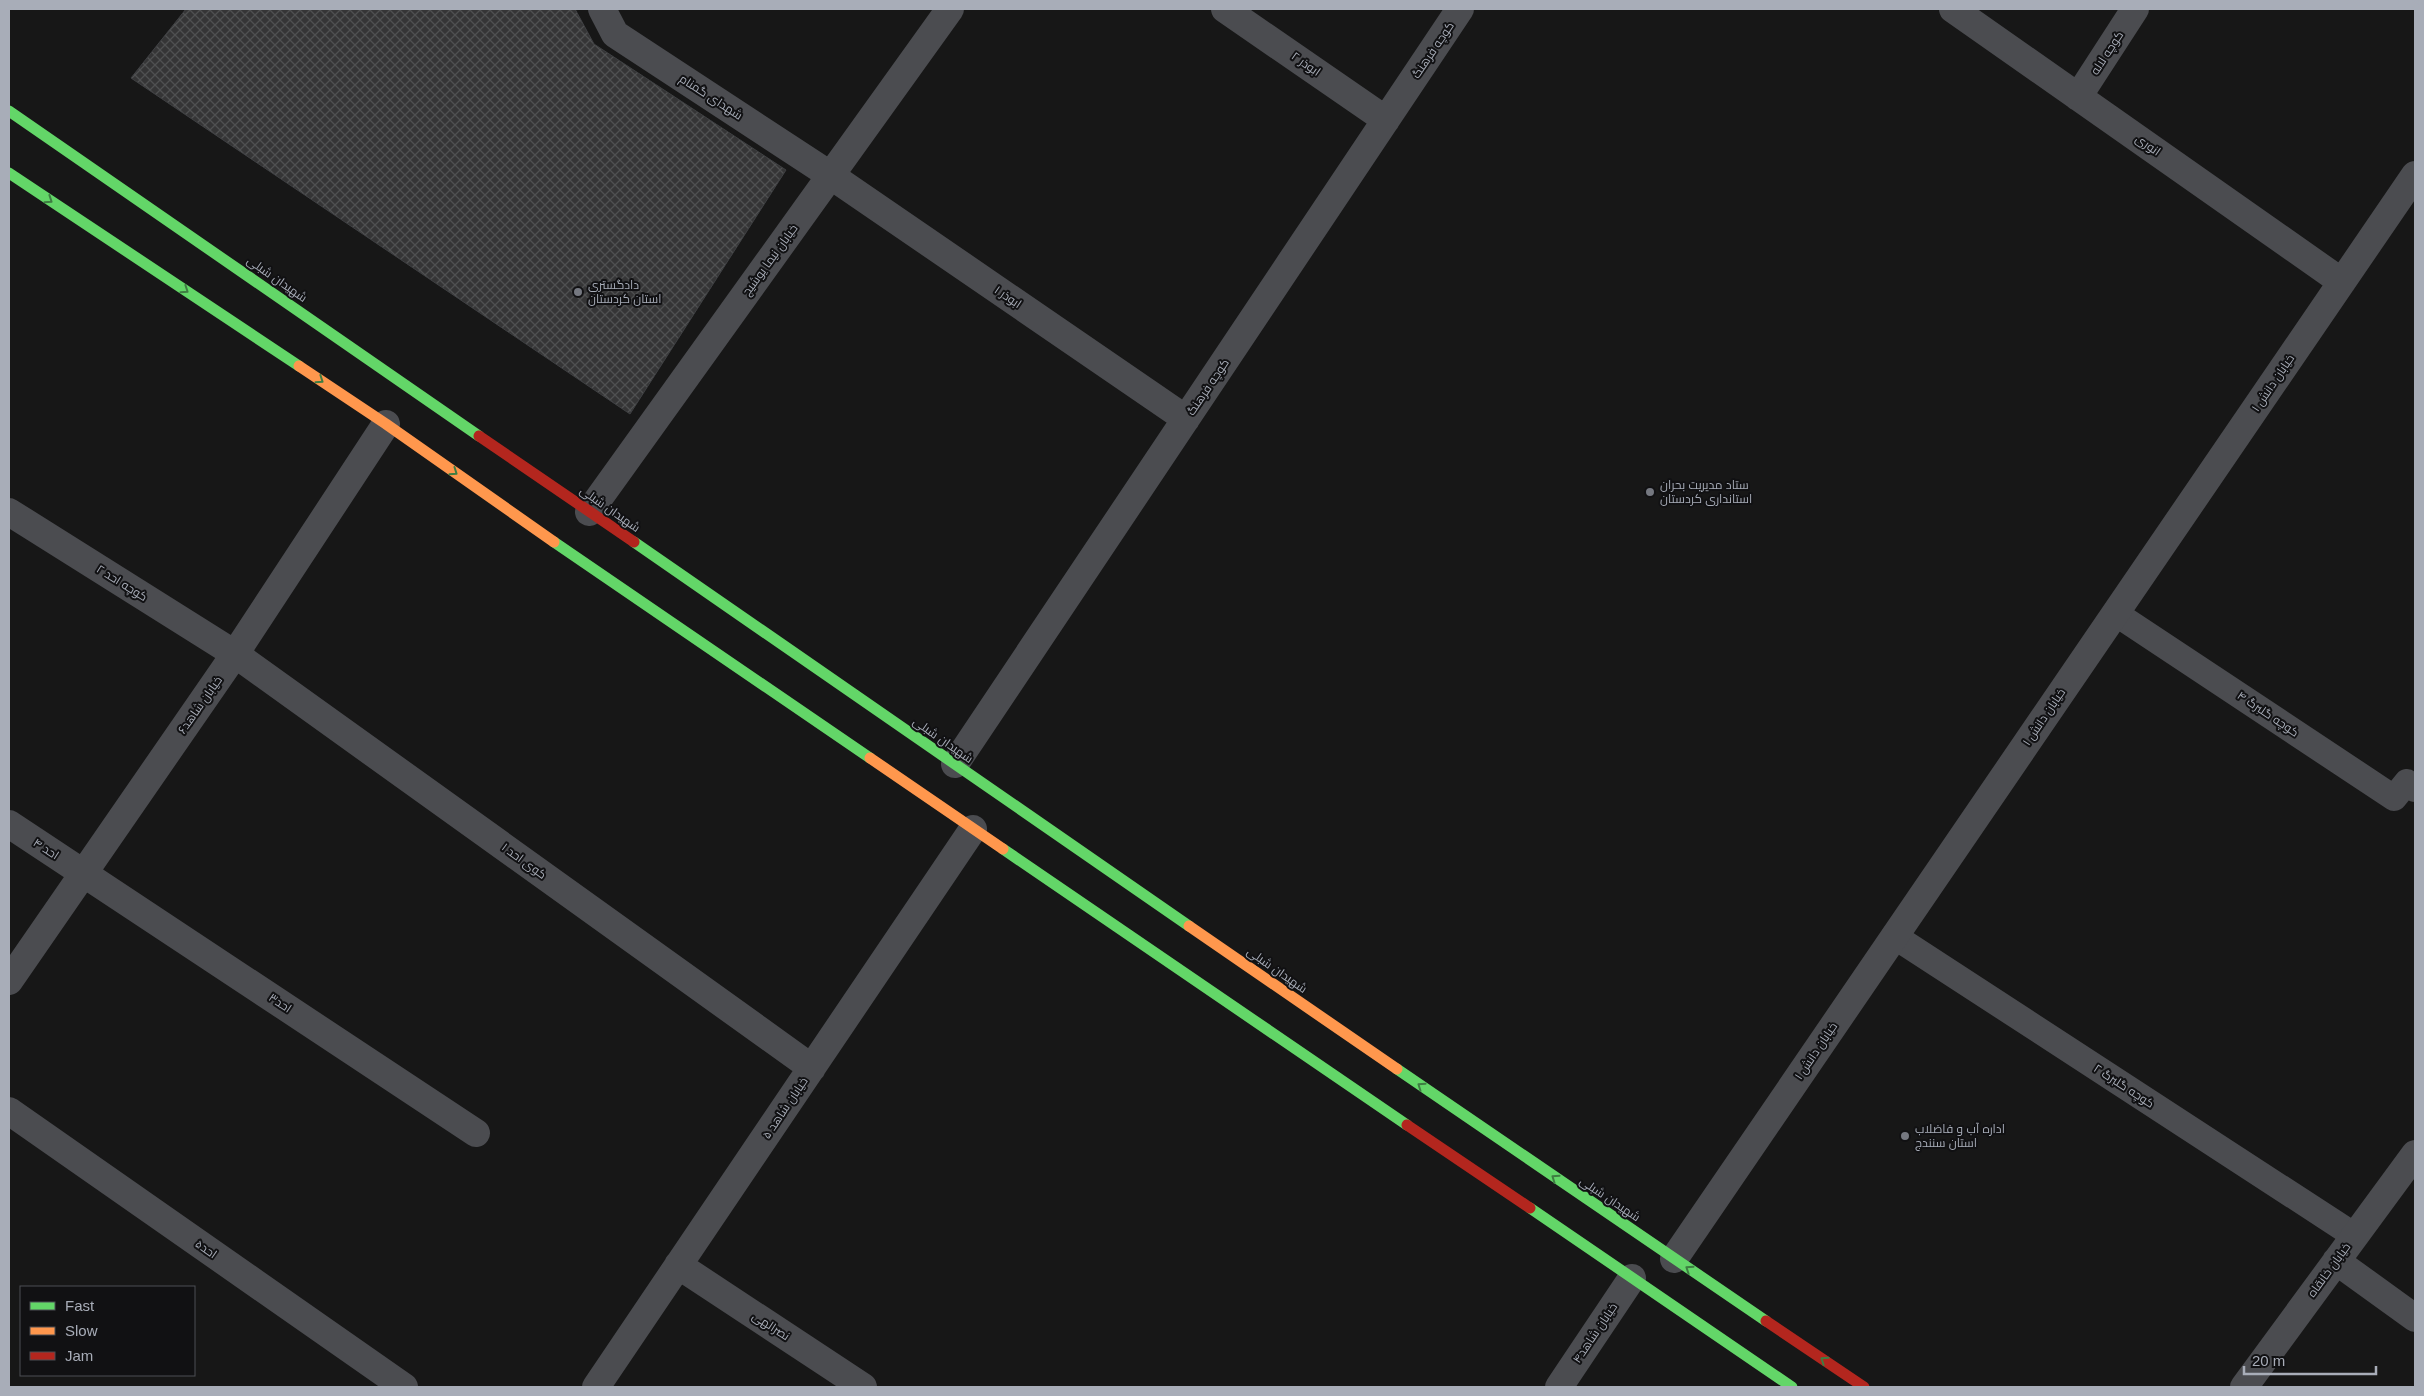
<svg xmlns="http://www.w3.org/2000/svg" width="2424" height="1396" font-family="Helvetica,Cairo,sans-serif">
<defs>
<pattern id="building-cross-hatch" width="8" height="8" patternUnits="userSpaceOnUse" patternTransform="scale(1.25)"><rect width="8" height="8" fill="#353536"/><path d="M0 0l8 8M0 8l8-8" fill="none" stroke="#4f5051"/></pattern>
</defs>
<rect width="100%" height="100%" fill="#171717"/>
<path fill="url(#building-cross-hatch)" stroke="#3f4043" d="M 186,9 L 575,9 L 594,44 L 786,170 L 630,414 L 131,78 Z"/>
<g fill="none" stroke-linecap="round" stroke-linejoin="round">
<path stroke="#4b4c50" stroke-width="26" d="M 2115,613 L 2394,798 L 2407,782 L 2415,789
M 1894,936 L 2355,1236"/>
<path stroke="#4b4c50" stroke-width="28" d="M 602,9 L 615,34 L 830,175 L 1186,419
M 1225,9 L 1386,120
M 1953,9 L 2342,282
M 2078,97 L 2135,9
M 9,512 L 235,654 L 812,1068
M 589,512 L 950,9
M 955,764 L 1460,9
M 9,824 L 476,1133
M 9,981 L 235,654 L 386,424
M 9,1111 L 404,1387
M 1674,1259 L 2415,175
M 2336,1261 L 2415,1318
M 678,1265 L 863,1387
M 596,1387 L 973,829
M 1559,1387 L 1632,1278
M 2244,1387 L 2415,1154"/>
<path stroke="#63d668" stroke-width="11" d="M 9,111 L 479,436
M 9,173 L 299,366
M 554,542 L 870,758
M 634,542 L 1189,926
M 1003,849 L 1407,1125
M 1397,1069 L 1766,1321
M 1530,1208 L 1792,1387"/>
<path stroke="#ff974d" stroke-width="11" d="M 299,366 L 386,424 L 554,542
M 870,758 L 1003,849
M 1189,926 L 1397,1069"/>
<path stroke="#b3261e" stroke-width="11" d="M 479,436 L 634,542
M 1407,1125 L 1530,1208
M 1766,1321 L 1864,1387"/>
</g>
<defs><path id="oneway-chevron" d="M-2-3.5L2.5 0L-2 3.5" fill="none" stroke-width="1.6" stroke-linecap="round" stroke-linejoin="round" transform="scale(1.25)"/></defs>
<g stroke="#3e7d42">
<use href="#oneway-chevron" transform="translate(49 200) rotate(34)"/>
<use href="#oneway-chevron" transform="translate(185 290) rotate(34)"/>
<use href="#oneway-chevron" transform="translate(320 380) rotate(34)"/>
<use href="#oneway-chevron" transform="translate(454 472) rotate(35)"/>
<use href="#oneway-chevron" transform="translate(1421 1086) rotate(-145)"/>
<use href="#oneway-chevron" transform="translate(1555 1178) rotate(-145)"/>
<use href="#oneway-chevron" transform="translate(1689 1269) rotate(-146)"/>
<use href="#oneway-chevron" transform="translate(1824 1360) rotate(-146)"/>
</g>
<g fill="#757880" stroke="#111113" stroke-width="2">
<circle cx="578" cy="292" r="5"/>
<circle cx="1650" cy="492" r="5"/>
<circle cx="1905" cy="1136" r="5"/>
</g>
<g text-anchor="middle" dominant-baseline="central" stroke-width="4" stroke-linejoin="round" paint-order="stroke">
<g font-size="12" fill="#a8adb8" stroke="#111113">
<text transform="translate(1433 50) rotate(-56)">کوچه فرهنگ</text>
<text transform="translate(2107 53) rotate(-57)">کوچه لاله</text>
<text transform="translate(1306 64) rotate(35)">ابوذر ۲</text>
<text transform="translate(711 97) rotate(33)">شهدای گمنام</text>
<text transform="translate(2148 145) rotate(35)">انوری</text>
<text transform="translate(770 260) rotate(-54)">خیابان نیما یوشیج</text>
<text transform="translate(277 279) rotate(35)">شهیدان شبلی</text>
<text transform="translate(1008 297) rotate(34)">ابوذر ۱</text>
<text transform="translate(2273 383) rotate(-56)">خیابان دانش ۱</text>
<text transform="translate(1208 387) rotate(-56)">کوچه فرهنگ</text>
<text transform="translate(610 509) rotate(35)">شهیدان شبلی</text>
<text transform="translate(122 583) rotate(32)">کوچه احد ۲</text>
<text transform="translate(200 705) rotate(-55)">خیابان شاهد۶</text>
<text transform="translate(2268 714) rotate(34)">کوچه گلبرگ ۴</text>
<text transform="translate(2044 717) rotate(-56)">خیابان دانش ۱</text>
<text transform="translate(943 740) rotate(35)">شهیدان شبلی</text>
<text transform="translate(46 849) rotate(33)">احد ۴</text>
<text transform="translate(524 861) rotate(36)">کوی احد ۱</text>
<text transform="translate(1277 970) rotate(35)">شهیدان شبلی</text>
<text transform="translate(280 1003) rotate(34)">احد۳</text>
<text transform="translate(1816 1051) rotate(-56)">خیابان دانش ۱</text>
<text transform="translate(2124 1086) rotate(33)">کوچه گلبرگ ۲</text>
<text transform="translate(785 1108) rotate(-56)">خیابان شاهد ۵</text>
<text transform="translate(1610 1199) rotate(34)">شهیدان شبلی</text>
<text transform="translate(206 1249) rotate(35)">احد۵</text>
<text transform="translate(2329 1270) rotate(-54)">خیابان خانقاه</text>
<text transform="translate(771 1326) rotate(33)">نصرالهی</text>
<text transform="translate(1595 1333) rotate(-56)">خیابان شاهد۴</text>
</g>
<g font-size="12" fill="#a8adb8" stroke="#111113" text-anchor="start">
<text x="588" y="285">دادگستری<tspan x="588" dy="14">استان کردستان</tspan></text>
<text x="1660" y="485">ستاد مدیریت بحران<tspan x="1660" dy="14">استانداری کردستان</tspan></text>
<text x="1915" y="1129">اداره آب و فاضلاب<tspan x="1915" dy="14">استان سنندج</tspan></text>
</g>
</g>
<rect width="2424" height="1396" fill="none" stroke="#a8adb8" stroke-width="20"/>
<rect x="20" y="1286" width="175" height="90" fill="#111113" stroke="#4d4f55"/>
<rect x="30" y="1302" width="25" height="8" fill="#63d668" stroke="#4d4f55"/>
<text x="65" y="1311" font-size="15" fill="#a8adb8">Fast</text>
<rect x="30" y="1327" width="25" height="8" fill="#ff974d" stroke="#4d4f55"/>
<text x="65" y="1336" font-size="15" fill="#a8adb8">Slow</text>
<rect x="30" y="1352" width="25" height="8" fill="#b3261e" stroke="#4d4f55"/>
<text x="65" y="1361" font-size="15" fill="#a8adb8">Jam</text>
<path d="M2244 1366v8h132v-8" fill="none" stroke="#a8adb8" stroke-width="2.5"/>
<text x="2252" y="1366" font-size="15" fill="#a8adb8" stroke="#111113" stroke-width="4" paint-order="stroke">20 m</text>
</svg>
